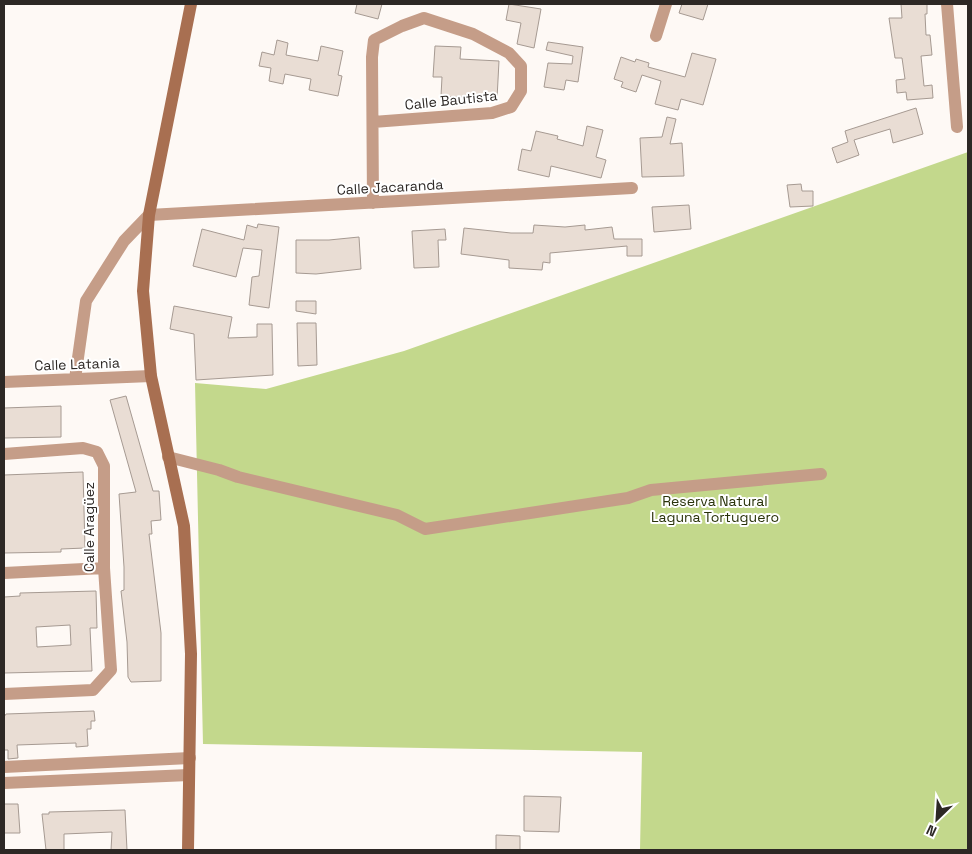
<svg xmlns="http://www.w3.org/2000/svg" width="972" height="854" font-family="'Space Grotesk',sans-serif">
<rect width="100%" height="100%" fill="#fef9f5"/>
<path fill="#c3d88c" d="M 968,152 L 968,850 L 640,850 L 642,752 L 203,744 L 195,383 L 266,389 L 404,351 Z"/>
<path fill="#e9ddd4" stroke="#a69a92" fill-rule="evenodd" d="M 357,4 L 382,4 L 378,19 L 355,13 Z
M 509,4 L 541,9 L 534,48 L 517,44 L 521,23 L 506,20 Z
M 682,4 L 708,4 L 703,20 L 679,13 Z
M 901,4 L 927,4 L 927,14 L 925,14 L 926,35 L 930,35 L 932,55 L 921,56 L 924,86 L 932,85 L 933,98 L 907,100 L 906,92 L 897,93 L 896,80 L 905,79 L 902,58 L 895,58 L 889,18 L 902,18 Z
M 277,40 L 288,43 L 286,55 L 318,61 L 321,46 L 343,51 L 338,75 L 342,76 L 338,96 L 309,90 L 311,79 L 285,74 L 283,84 L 269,81 L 271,68 L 259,66 L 262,52 L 274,55 Z
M 548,42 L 583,47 L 578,82 L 566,80 L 564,90 L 544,87 L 548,63 L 572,64 L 573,56 L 546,50 Z
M 435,46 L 461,47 L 460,59 L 499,61 L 497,99 L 441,96 L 442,77 L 433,77 Z
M 692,53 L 716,59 L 703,105 L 681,99 L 678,110 L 655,104 L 661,81 L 642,75 L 636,92 L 621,87 L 623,82 L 614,79 L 621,57 L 635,62 L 636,59 L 649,63 L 648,67 L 685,77 Z
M 916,108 L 923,134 L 893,143 L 890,129 L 854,140 L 859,155 L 837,163 L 832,148 L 848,142 L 845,131 Z
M 667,117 L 676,119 L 670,144 L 682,143 L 684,176 L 642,177 L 640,138 L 662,137 Z
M 587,126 L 603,130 L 596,157 L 606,160 L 601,178 L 551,166 L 549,177 L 518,170 L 522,149 L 531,151 L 536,131 L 558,136 L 557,139 L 583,146 Z
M 801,184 L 802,191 L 813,191 L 813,206 L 790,207 L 787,185 Z
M 689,205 L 691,229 L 654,232 L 652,207 Z
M 258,224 L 279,227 L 269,308 L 249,305 L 252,277 L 259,276 L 262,250 L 243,248 L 236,277 L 193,266 L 202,229 L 244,240 L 247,225 L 257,228 Z
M 534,225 L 565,227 L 585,225 L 585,230 L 612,227 L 614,239 L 642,239 L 642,256 L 627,256 L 627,246 L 550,253 L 550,263 L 543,262 L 542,270 L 509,268 L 509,260 L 461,254 L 464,228 L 511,233 L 533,233 Z
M 445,229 L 446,240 L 438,240 L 439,267 L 414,268 L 412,231 Z
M 359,237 L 361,269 L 316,274 L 296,273 L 296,240 L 329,240 Z
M 296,301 L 316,301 L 316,314 L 296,311 Z
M 174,306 L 232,317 L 228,338 L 257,337 L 257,324 L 272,324 L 273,375 L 196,380 L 194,334 L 170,329 Z
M 297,323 L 316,323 L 317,365 L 298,366 Z
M 126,396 L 153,491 L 159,491 L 161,520 L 151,521 L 152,534 L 149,534 L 161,633 L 161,681 L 131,682 L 128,677 L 127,642 L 121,591 L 124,590 L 124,567 L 119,494 L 136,492 L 110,400 Z
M 61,406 L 61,437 L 4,438 L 4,408 Z
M 83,472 L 85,548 L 61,549 L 61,552 L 4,553 L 4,475 Z
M 96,591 L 97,628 L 90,628 L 92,671 L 4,673 L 4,597 L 20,596 L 20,593 ZM 70,625 L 71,645 L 37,647 L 36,627 Z
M 94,711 L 95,721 L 91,721 L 91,729 L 87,729 L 88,746 L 76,747 L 76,743 L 17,745 L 18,758 L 8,759 L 8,750 L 4,750 L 4,717 L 6,714 Z
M 524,796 L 561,797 L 559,832 L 524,831 Z
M 4,804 L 18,804 L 20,833 L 4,833 Z
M 125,810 L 127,850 L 111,850 L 112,832 L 64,834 L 64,850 L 46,850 L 42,814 L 49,814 L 49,812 Z
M 496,835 L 520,836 L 520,850 L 496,850 Z"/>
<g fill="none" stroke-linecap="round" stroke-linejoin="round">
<path stroke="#c59d88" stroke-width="12" d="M 947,4 L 957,127
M 656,36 L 666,4
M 373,122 L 492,113 L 511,107 L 521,91 L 521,66 L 509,53 L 473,34 L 424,18 L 402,26 L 374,40 L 372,57 L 373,203
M 75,379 L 86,301 L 124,241 L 149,215 L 632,188
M 4,382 L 151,376
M 4,454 L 83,448 L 97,452 L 104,466 L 104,568 L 111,670 L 93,690 L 4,694
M 168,457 L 219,470 L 238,477 L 397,515 L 425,529 L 628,498 L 651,490 L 821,474
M 4,573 L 104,568
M 4,767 L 190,758
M 4,783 L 189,775"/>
<path stroke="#a86f51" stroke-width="12" d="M 188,850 L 191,654 L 184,526 L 151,376 L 143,291 L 149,215 L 191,4"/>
</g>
<g text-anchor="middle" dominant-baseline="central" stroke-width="4" stroke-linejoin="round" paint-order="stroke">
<g font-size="14" fill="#2d2825" stroke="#fff">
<text transform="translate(451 100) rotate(-6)">Calle Bautista</text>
<text transform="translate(390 187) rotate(-3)">Calle Jacaranda</text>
<text transform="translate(77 364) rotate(-2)">Calle Latania</text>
<text transform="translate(89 527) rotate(-90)">Calle Aragüez</text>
</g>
<g font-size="14" fill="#293209" stroke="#fff">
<text x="715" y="501">Reserva Natural<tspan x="715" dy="16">Laguna Tortuguero</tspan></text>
</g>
</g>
<rect width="972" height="854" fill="none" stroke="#2d2825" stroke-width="10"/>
<g transform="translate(937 819) rotate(205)" stroke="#ffffff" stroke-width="4" paint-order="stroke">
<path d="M0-4L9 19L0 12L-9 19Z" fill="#2d2825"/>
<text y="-8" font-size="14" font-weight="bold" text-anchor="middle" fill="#2d2825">N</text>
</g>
</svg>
